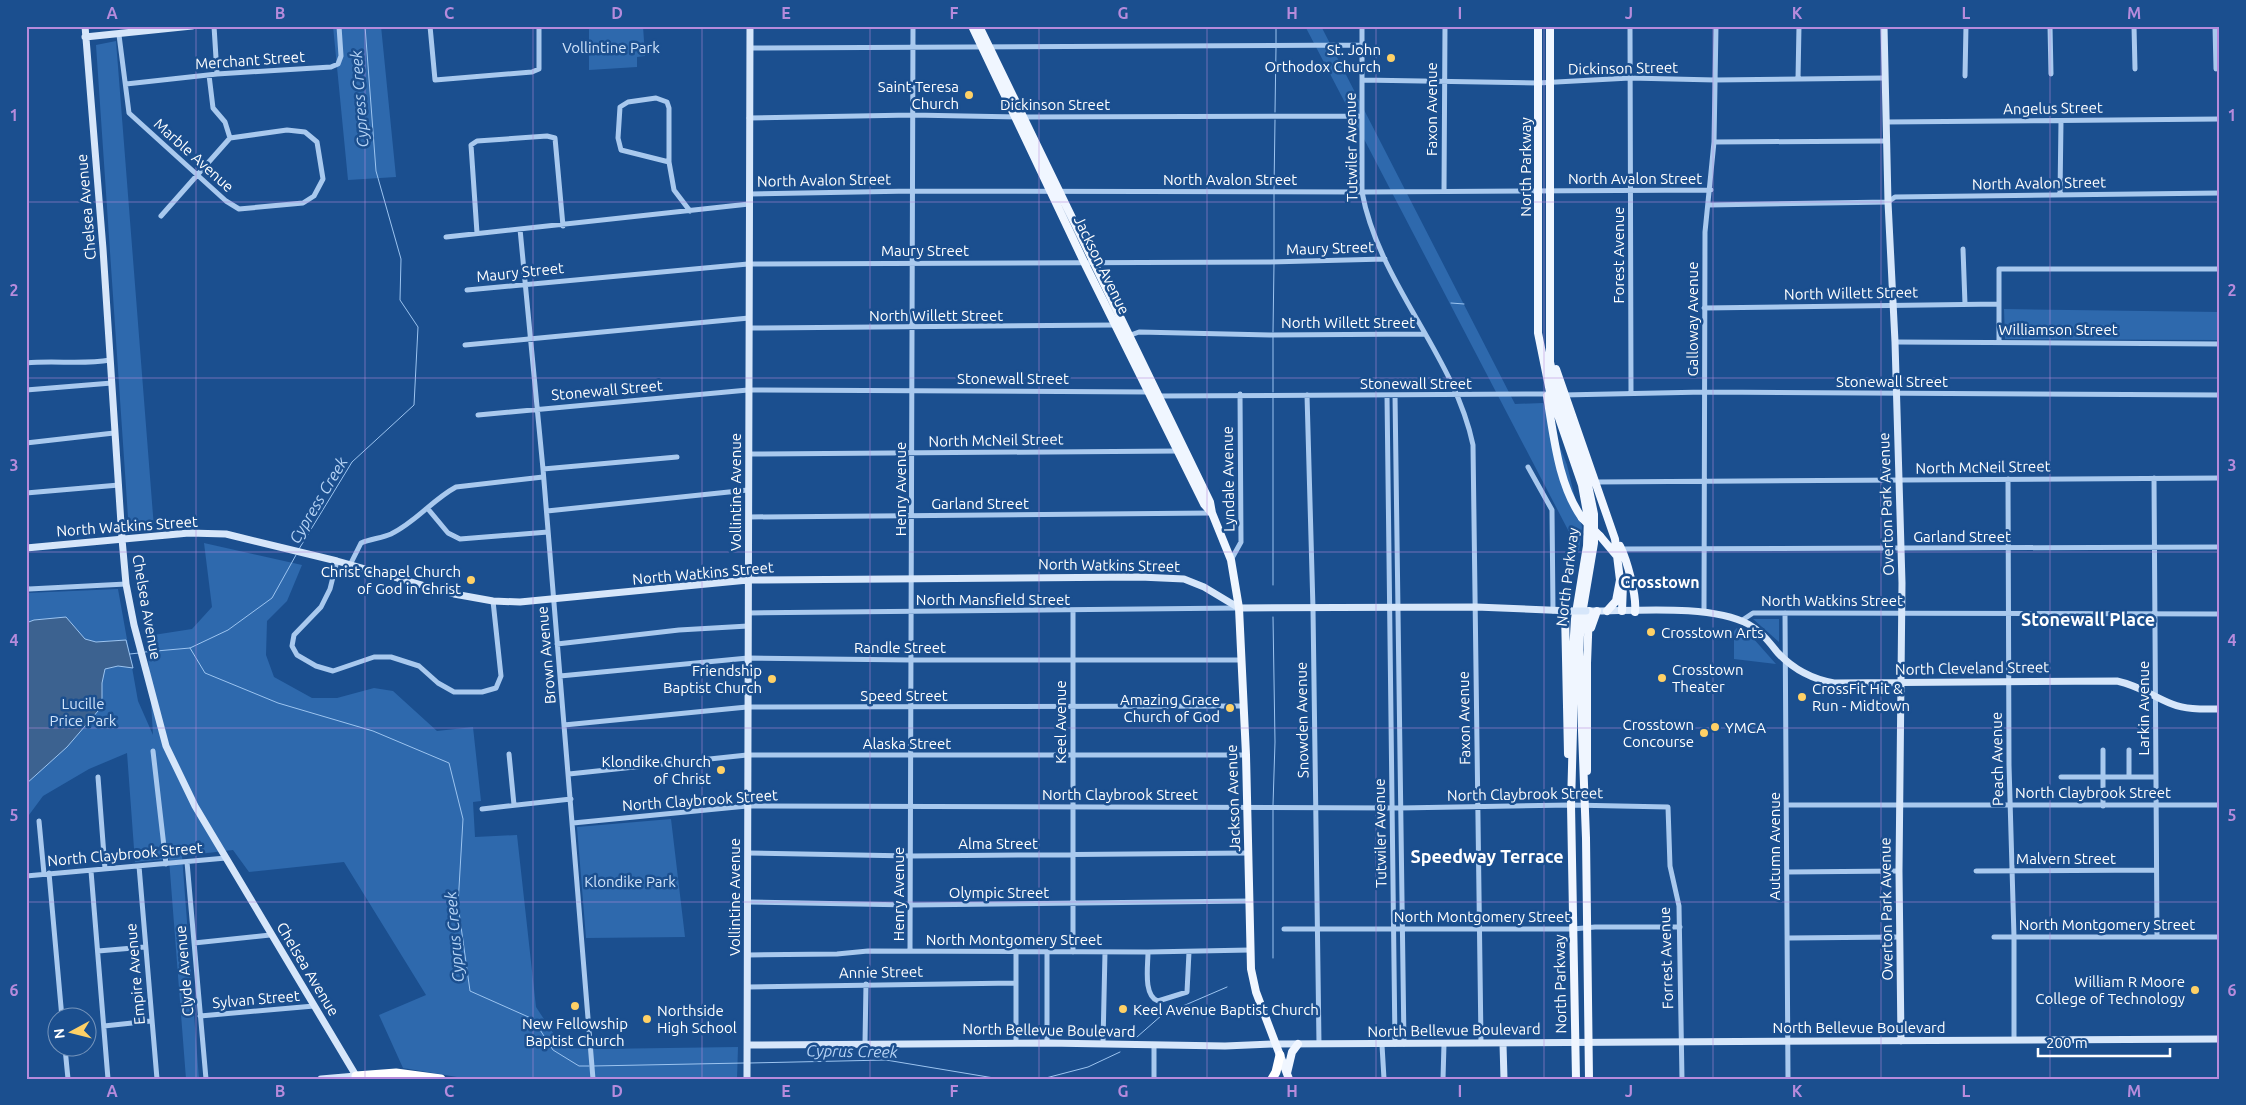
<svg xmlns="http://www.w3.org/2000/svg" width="2246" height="1105" font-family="Ubuntu,sans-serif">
<rect width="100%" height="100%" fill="#1b4f8f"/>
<path fill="#2e69ad" d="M 333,26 L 381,26 L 396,177 L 348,180 Z
M 589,26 L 643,26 L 645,56 L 637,57 L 637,67 L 589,70 Z
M 1305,26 L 1321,26 L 1515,404 L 1543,403 L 1567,465 L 1582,527 L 1579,551 Z
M 116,41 L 154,528 L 129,532 L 96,45 Z
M 2004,309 L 2220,312 L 2220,340 L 2005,339 Z
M 204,543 L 302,565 L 287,601 L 267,621 L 266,655 L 274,677 L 312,698 L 337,698 L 374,688 L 393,691 L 437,731 L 473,727 L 481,801 L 473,802 L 475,837 L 517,835 L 536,1007 L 563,1048 L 597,1049 L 738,1047 L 737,1079 L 469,1079 L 403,1068 L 379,1015 L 426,995 L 344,862 L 249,872 L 233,850 L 182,856 L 199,1079 L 186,1079 L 169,859 L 135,862 L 127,753 L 89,769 L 43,796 L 26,819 L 26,593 L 118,589 L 138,701 L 153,735 L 147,636 L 192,629 L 212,607 Z
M 1753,619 L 1779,619 L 1779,642 Z
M 1737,628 L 1752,637 L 1776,664 L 1734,659 L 1734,631 Z
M 671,819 L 685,937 L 586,938 L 577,827 Z"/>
<path fill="#3c6290" stroke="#9cc4f0" d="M 66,617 L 85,639 L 96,642 L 126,640 L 133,668 L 118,666 L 105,669 L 102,683 L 102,698 L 98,711 L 67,747 L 26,784 L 26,623 L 34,620 Z"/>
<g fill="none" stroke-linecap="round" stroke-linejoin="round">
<path stroke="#9cc4f0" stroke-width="1" d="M 1276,44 L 1276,26
M 1275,112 L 1276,48
M 1274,190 L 1275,120
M 1274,260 L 1274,194
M 1451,303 L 1464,304
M 1273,332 L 1274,264
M 1273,392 L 1273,336
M 1273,396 L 1273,585
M 299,549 L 352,462 L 414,405 L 418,327 L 400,300 L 401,259 L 376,171 L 365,26
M 1273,617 L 1275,742 L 1273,805
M 190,648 L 205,673 L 278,703 L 373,731 L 449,763 L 463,819 L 458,905 L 470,991 L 533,1019 L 553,1050 L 579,1066 L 589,1066
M 145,652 L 190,648 L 228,630 L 272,598 L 296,555
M 130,654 L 139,653
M 1273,958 L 1273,809
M 1137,1037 L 1162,1015 L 1227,987
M 750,1063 L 886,1060 L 1000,1079
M 593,1066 L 744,1063
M 1042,1079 L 1088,1067 L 1120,1052"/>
<path stroke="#a9c9ee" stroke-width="5" d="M 214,26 L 217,74
M 430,26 L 435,80 L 532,72 L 539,69 L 539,26
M 1362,26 L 1362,192 C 1379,284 1454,354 1473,445 L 1481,1043
M 1630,26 L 1631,393
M 2050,26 L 2051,74
M 2134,26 L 2135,69
M 2215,26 L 2216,69
M 119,35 L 129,113 L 226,201 L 239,209 L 303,203 L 314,196 L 323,179 L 317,142 L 305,132 L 287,130 L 230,138
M 750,48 L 1362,45
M 1965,76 L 1966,26
M 1798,79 L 1799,26
M 1362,80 L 1538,83 L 1630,78 L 1715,80 L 1884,78
M 126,84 L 217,74 L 331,67 L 338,64 L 341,56 L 339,26
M 656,98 L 667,102 L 669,108 L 669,162 L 621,150 L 618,138 L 620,107 L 628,102 Z
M 749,118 L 912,115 L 1023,117 L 1361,116
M 1886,122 L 2220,119
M 1714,142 L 1886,141
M 669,162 L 674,190 L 690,211
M 1444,191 L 1445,26
M 749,194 L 912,191 L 1362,192 L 1711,190
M 2060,195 L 2061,121
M 1709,205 L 1888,202 L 1895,197 L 2220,193
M 161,216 L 230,138 L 225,122 L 213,108 L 209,75
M 520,229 L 543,469 L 593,1079
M 477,233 L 471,145 L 477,141 L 547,136 L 555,138 L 563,226
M 446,237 L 749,204
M 1963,249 L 1965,304
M 467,290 L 748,264 L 1269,262 L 1385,259
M 1704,308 L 1999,304
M 749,328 L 1116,325
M 1128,336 L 1139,332 L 1270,335 L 1425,334
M 1999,341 L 1999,269 L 2220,269
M 1895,342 L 2220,344
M 465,345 L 749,318
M 26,363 C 55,360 82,365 110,360
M 26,390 L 112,383
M 1307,395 L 1313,609 L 1319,1044
M 1387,395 L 1395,1044
M 1395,395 L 1404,1044
M 1563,395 L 1705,392 L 2220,395
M 1158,396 L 1547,394
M 478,415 L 748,390 L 1150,392
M 26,443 L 114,433
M 749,454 L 1179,451
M 1528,467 L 1552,510 L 1553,611
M 543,469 L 677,457
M 2154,478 L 2157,937
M 2008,479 L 2009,765 L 2014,937 L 2014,1039
M 1596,482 L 2220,478
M 26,493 L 119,485
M 428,509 L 448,533 L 460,539 L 548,532
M 547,511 L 748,490
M 749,517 L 1212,513
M 1620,549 L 2220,547
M 1231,560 L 1241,542 L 1240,394
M 337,561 L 330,589 L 321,607 L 294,635 L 292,646 L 297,655 L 316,666 L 333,671 L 374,657 L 391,657 L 419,666 L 438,683 L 454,692 L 482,692 L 496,688 L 501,676 L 493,601
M 350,565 L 361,543 C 370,539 382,538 391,534 C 416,522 432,500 456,487 L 543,477
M 26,587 L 29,589 L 126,584
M 1704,611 L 1705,232 L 1714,142 L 1716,26
M 748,613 L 1238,608
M 1785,613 L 1788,1079
M 1741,621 L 1753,613 L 2220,614
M 557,644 L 679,630 L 748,626
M 560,676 L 748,658 L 910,660 L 1241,660
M 564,725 L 747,707 L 1244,706
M 2103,750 L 2103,806
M 2129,750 L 2129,777
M 153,751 L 166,864
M 509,754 L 514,805
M 569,774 L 747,755 L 1246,755
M 98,777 L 105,869
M 2061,777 L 2156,777
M 1787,805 L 2220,805
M 482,809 L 571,799
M 39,821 L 44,874
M 573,823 L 747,806 L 1400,808 L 1571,805 L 1668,807 L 1670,866 L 1679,906 L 1682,1079
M 748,853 L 911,856 L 1248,853
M 187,862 L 206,1079
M 139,866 L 157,1079
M 91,871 L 108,1079
M 1976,871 L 2156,870
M 1787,872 L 1899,871
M 49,873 L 62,1018
M 26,876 L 226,858
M 748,902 L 911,905 L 1250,901
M 1284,929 L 1573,929 L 1595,927 L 1680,927
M 1994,937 L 2220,937
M 1788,938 L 1900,937
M 194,943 L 270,935
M 98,951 L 145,947
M 910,951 L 913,26
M 1073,952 L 1073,611
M 1148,952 C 1148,966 1143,996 1158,1001 L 1187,992 L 1189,952
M 748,955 L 837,954 L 868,951 L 1148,952 L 1250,950
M 748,987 L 1015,983
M 200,1016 L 314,1006
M 104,1026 L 151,1021
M 865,1043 L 866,984
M 1016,1043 L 1016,951
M 1047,1043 L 1047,953
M 1103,1043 L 1105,952
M 1382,1045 L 1384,1079
M 65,1048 L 68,1079
M 1154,1079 L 1154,1045
M 1443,1079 L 1444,1044"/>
<path stroke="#d6e6fa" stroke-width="7" d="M 85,26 L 103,249 L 122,539 L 126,584 L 134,625 L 166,746 L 195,806 L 358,1079
M 1884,26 L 1888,202 L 1895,342 L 1902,583 L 1899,871 L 1901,1041
M 85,37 L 192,26
M 26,548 L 189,533 L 226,534 L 337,561 L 454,594 L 493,601 L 520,602 L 748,580 L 1140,577 L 1184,579 L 1204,587 L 1239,608 L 1476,607 L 1571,611
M 1592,611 C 1634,611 1711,604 1748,624 C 1761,631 1769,642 1778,653 C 1794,670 1811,679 1834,683 L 2117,681 C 2140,686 2152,696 2172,704 C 2187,710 2204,709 2220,709
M 1503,1044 L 1504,1079
M 748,1045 L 1047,1043 L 1225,1046 L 1275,1044 L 2220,1039
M 321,1079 L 356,1076
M 747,1079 L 750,26"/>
<path stroke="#f0f6ff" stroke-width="8" d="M 972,26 L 1084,262 L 1204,504 L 1211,512
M 979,26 L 1210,502 L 1212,513 L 1231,560 L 1239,608 L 1246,755 L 1251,969 L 1256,992 L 1289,1079
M 1538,26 L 1538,333 L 1550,392 L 1582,485 L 1588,518 L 1587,546 L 1575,619 L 1573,652 L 1573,730 L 1571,805 L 1576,1079
M 1550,26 L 1550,362 L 1556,389 L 1587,480 L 1594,514 L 1594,543 L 1581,620 L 1579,650 L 1586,838 L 1589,1079
M 1556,369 L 1615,539 L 1620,580 L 1616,601 L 1607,611
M 1547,396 C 1554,437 1558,484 1582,518
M 1600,536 L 1616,555
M 1620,546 C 1627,560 1637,596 1635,612
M 1565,611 L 1568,754
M 1622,611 L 1623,583
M 1591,628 L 1597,611
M 1587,771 L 1587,663 L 1589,611
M 1287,1073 L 1292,1052 L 1298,1044"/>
<path stroke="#fff" stroke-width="9" d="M 356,1076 L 396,1073 L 441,1079
M 1272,1079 L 1276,1072 L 1280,1055"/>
<path stroke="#d6e6fa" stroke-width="7" d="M 1571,611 L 1586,611"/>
<path stroke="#f0f6ff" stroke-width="8" d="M 1582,518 L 1600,536"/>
</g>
<path fill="none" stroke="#b68bdc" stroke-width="1" stroke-opacity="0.55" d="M 196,26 L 196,1079M 365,26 L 365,1079M 533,26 L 533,1079M 702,26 L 702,1079M 870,26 L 870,1079M 1039,26 L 1039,1079M 1207,26 L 1207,1079M 1376,26 L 1376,1079M 1544,26 L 1544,1079M 1713,26 L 1713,1079M 1881,26 L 1881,1079M 2050,26 L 2050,1079M 26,202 L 2220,202M 26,378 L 2220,378M 26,552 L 2220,552M 26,728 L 2220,728M 26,902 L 2220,902"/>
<g fill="#ffd166" stroke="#1b4f8f" stroke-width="2">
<circle cx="1391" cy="58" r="5"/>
<circle cx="969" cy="95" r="5"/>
<circle cx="471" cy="580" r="5"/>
<circle cx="1651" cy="632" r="5"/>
<circle cx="1662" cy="678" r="5"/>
<circle cx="772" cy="679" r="5"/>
<circle cx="1802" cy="697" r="5"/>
<circle cx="1230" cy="708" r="5"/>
<circle cx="1715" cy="727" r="5"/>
<circle cx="1704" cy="733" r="5"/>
<circle cx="721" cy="770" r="5"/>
<circle cx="2195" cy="990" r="5"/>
<circle cx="575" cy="1006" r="5"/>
<circle cx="1123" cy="1009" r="5"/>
<circle cx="647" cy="1019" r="5"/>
</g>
<g text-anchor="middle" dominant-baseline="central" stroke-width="5" stroke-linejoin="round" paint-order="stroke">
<g font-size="15" fill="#cfe3fa" stroke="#1b4f8f">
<text x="611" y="47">Vollintine Park</text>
<text x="83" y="703">Lucille<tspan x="83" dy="17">Price Park</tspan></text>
<text x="630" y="881">Klondike Park</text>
</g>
<g font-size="15" fill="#fff" stroke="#1b4f8f" text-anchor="end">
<text x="1381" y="49">St. John<tspan x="1381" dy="17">Orthodox Church</tspan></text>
<text x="959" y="86">Saint Teresa<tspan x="959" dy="17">Church</tspan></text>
<text x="461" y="571">Christ Chapel Church<tspan x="461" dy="17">of God in Christ</tspan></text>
<text x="1661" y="632" text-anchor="start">Crosstown Arts</text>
<text x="1672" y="669" text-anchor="start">Crosstown<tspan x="1672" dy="17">Theater</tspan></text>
<text x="762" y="670">Friendship<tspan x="762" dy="17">Baptist Church</tspan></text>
<text x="1812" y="688" text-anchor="start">CrossFit Hit &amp;<tspan x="1812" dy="17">Run - Midtown</tspan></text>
<text x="1220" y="699">Amazing Grace<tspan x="1220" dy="17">Church of God</tspan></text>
<text x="1694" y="724">Crosstown<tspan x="1694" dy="17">Concourse</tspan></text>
<text x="1725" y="727" text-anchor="start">YMCA</text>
<text x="711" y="761">Klondike Church<tspan x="711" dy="17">of Christ</tspan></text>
<text x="2185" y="981">William R Moore<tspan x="2185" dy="17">College of Technology</tspan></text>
<text x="1133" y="1009" text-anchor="start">Keel Avenue Baptist Church</text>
<text x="657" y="1010" text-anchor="start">Northside<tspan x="657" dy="17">High School</tspan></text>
<text x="575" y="1023" text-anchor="middle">New Fellowship<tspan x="575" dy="17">Baptist Church</tspan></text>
</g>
<g font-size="15" fill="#fff" stroke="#1b4f8f">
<text transform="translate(250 60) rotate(-4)">Merchant Street</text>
<text transform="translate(1623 68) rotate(-1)">Dickinson Street</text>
<text x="1055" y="104">Dickinson Street</text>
<text transform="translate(2053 108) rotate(-1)">Angelus Street</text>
<text transform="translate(1431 109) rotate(-90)">Faxon Avenue</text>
<text transform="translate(1351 147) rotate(-91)">Tutwiler Avenue</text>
<text transform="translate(194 155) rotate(42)">Marble Avenue</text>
<text transform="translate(1525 167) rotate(-90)">North Parkway</text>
<text x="1635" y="178">North Avalon Street</text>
<text x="1230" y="179">North Avalon Street</text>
<text transform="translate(824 180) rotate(-1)">North Avalon Street</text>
<text transform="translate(2039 183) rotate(-1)">North Avalon Street</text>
<text transform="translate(86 207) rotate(-95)">Chelsea Avenue</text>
<text transform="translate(1330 248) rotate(-2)">Maury Street</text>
<text x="925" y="250">Maury Street</text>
<text transform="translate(1618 255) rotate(-90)">Forest Avenue</text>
<text transform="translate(1102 265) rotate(64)">Jackson Avenue</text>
<text transform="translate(520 272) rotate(-6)">Maury Street</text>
<text transform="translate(1851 293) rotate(-1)">North Willett Street</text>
<text x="936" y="315">North Willett Street</text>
<text transform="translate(1692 319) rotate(-90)">Galloway Avenue</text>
<text x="1348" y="322">North Willett Street</text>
<text x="2058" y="329">Williamson Street</text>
<text x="1013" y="378">Stonewall Street</text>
<text x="1892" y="381">Stonewall Street</text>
<text x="1416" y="383">Stonewall Street</text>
<text transform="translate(607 390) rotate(-5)">Stonewall Street</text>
<text transform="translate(996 440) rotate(-1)">North McNeil Street</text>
<text transform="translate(1983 467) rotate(-1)">North McNeil Street</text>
<text transform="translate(1228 479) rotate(-91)">Lyndale Avenue</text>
<text transform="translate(900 489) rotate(-90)">Henry Avenue</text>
<text transform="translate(735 492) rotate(-90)">Vollintine Avenue</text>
<text x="980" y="503">Garland Street</text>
<text transform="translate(1886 504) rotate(-92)">Overton Park Avenue</text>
<text transform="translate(127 526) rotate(-4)">North Watkins Street</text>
<text x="1962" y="536">Garland Street</text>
<text transform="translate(1109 565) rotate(1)">North Watkins Street</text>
<text transform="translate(703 573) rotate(-5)">North Watkins Street</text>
<text transform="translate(1567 577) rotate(-83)">North Parkway</text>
<text x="993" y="599">North Mansfield Street</text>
<text x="1832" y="600">North Watkins Street</text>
<text transform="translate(147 607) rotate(80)">Chelsea Avenue</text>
<text x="900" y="647">Randle Street</text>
<text transform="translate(546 655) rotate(-95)">Brown Avenue</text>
<text transform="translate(1972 668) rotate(-1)">North Cleveland Street</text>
<text x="904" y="695">Speed Street</text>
<text transform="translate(2143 708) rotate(-90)">Larkin Avenue</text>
<text transform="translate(1464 718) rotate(-91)">Faxon Avenue</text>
<text transform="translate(1302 720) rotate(-91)">Snowden Avenue</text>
<text transform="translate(1060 722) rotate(-90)">Keel Avenue</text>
<text x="907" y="743">Alaska Street</text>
<text transform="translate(1997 759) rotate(-91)">Peach Avenue</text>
<text x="2093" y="792">North Claybrook Street</text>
<text x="1120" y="794">North Claybrook Street</text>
<text transform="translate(1525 794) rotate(-1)">North Claybrook Street</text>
<text transform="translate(1233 798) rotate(-92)">Jackson Avenue</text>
<text transform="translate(700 800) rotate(-4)">North Claybrook Street</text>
<text transform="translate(1380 833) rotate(-91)">Tutwiler Avenue</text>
<text x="998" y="843">Alma Street</text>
<text transform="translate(1774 846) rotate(-90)">Autumn Avenue</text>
<text transform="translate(125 854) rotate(-5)">North Claybrook Street</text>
<text x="2066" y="858">Malvern Street</text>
<text x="999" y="892">Olympic Street</text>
<text transform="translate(898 894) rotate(-90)">Henry Avenue</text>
<text transform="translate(734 897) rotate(-90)">Vollintine Avenue</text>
<text transform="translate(1886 909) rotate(-91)">Overton Park Avenue</text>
<text x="1482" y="916">North Montgomery Street</text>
<text x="2107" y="924">North Montgomery Street</text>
<text x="1014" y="939">North Montgomery Street</text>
<text transform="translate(1666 958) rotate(-92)">Forrest Avenue</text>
<text transform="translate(308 969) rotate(59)">Chelsea Avenue</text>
<text transform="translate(184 971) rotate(-95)">Clyde Avenue</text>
<text transform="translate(881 972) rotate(-1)">Annie Street</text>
<text transform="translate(135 974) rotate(-95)">Empire Avenue</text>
<text transform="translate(1560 984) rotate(-91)">North Parkway</text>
<text transform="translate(256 999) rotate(-5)">Sylvan Street</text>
<text x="1859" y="1027">North Bellevue Boulevard</text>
<text transform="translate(1049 1030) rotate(1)">North Bellevue Boulevard</text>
<text transform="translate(1454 1030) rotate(-1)">North Bellevue Boulevard</text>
</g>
<g font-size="16" font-style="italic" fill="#b5d3f5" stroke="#1b4f8f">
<text transform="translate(359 99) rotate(-94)">Cypress Creek</text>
<text transform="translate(318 500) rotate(-59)">Cypress Creek</text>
<text transform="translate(454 937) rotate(-95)">Cyprus Creek</text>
<text transform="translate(852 1051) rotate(1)">Cyprus Creek</text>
</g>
<g font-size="16" font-weight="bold" fill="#fff" stroke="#1b4f8f">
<text x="1660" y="582">Crosstown</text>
</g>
<g font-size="18" font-weight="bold" fill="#fff" stroke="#1b4f8f">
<text x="2088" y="619">Stonewall Place</text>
<text x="1487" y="856">Speedway Terrace</text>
</g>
</g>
<rect width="2246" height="1105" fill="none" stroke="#1b4f8f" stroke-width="55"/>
<g transform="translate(72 1032) rotate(263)"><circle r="24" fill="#1b4f8f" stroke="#7695bc"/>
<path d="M0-4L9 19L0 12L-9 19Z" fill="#ffd166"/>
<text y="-8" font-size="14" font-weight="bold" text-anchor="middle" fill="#ffffff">N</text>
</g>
<path d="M2038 1048v8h132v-8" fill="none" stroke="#ffffff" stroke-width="2.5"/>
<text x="2046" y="1048" font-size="15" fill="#ffffff" stroke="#1b4f8f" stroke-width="4" paint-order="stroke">200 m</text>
<rect x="28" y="28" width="2190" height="1050" fill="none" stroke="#b68bdc" stroke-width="2"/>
<g font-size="16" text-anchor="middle" font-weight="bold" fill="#b68bdc">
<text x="112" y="19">A</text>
<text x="280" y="19">B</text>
<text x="449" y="19">C</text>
<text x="617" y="19">D</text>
<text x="786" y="19">E</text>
<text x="954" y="19">F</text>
<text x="1123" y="19">G</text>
<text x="1292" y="19">H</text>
<text x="1460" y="19">I</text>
<text x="1629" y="19">J</text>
<text x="1797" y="19">K</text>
<text x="1966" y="19">L</text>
<text x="2134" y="19">M</text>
<text x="14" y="121">1</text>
<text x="2232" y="121">1</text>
<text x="14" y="296">2</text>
<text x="2232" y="296">2</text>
<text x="14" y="471">3</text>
<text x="2232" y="471">3</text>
<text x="14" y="646">4</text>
<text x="2232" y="646">4</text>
<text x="14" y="821">5</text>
<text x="2232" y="821">5</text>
<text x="14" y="996">6</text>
<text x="2232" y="996">6</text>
<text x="112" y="1097">A</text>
<text x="280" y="1097">B</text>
<text x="449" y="1097">C</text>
<text x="617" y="1097">D</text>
<text x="786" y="1097">E</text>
<text x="954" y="1097">F</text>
<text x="1123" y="1097">G</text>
<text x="1292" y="1097">H</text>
<text x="1460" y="1097">I</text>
<text x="1629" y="1097">J</text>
<text x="1797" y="1097">K</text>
<text x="1966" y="1097">L</text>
<text x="2134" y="1097">M</text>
</g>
</svg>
